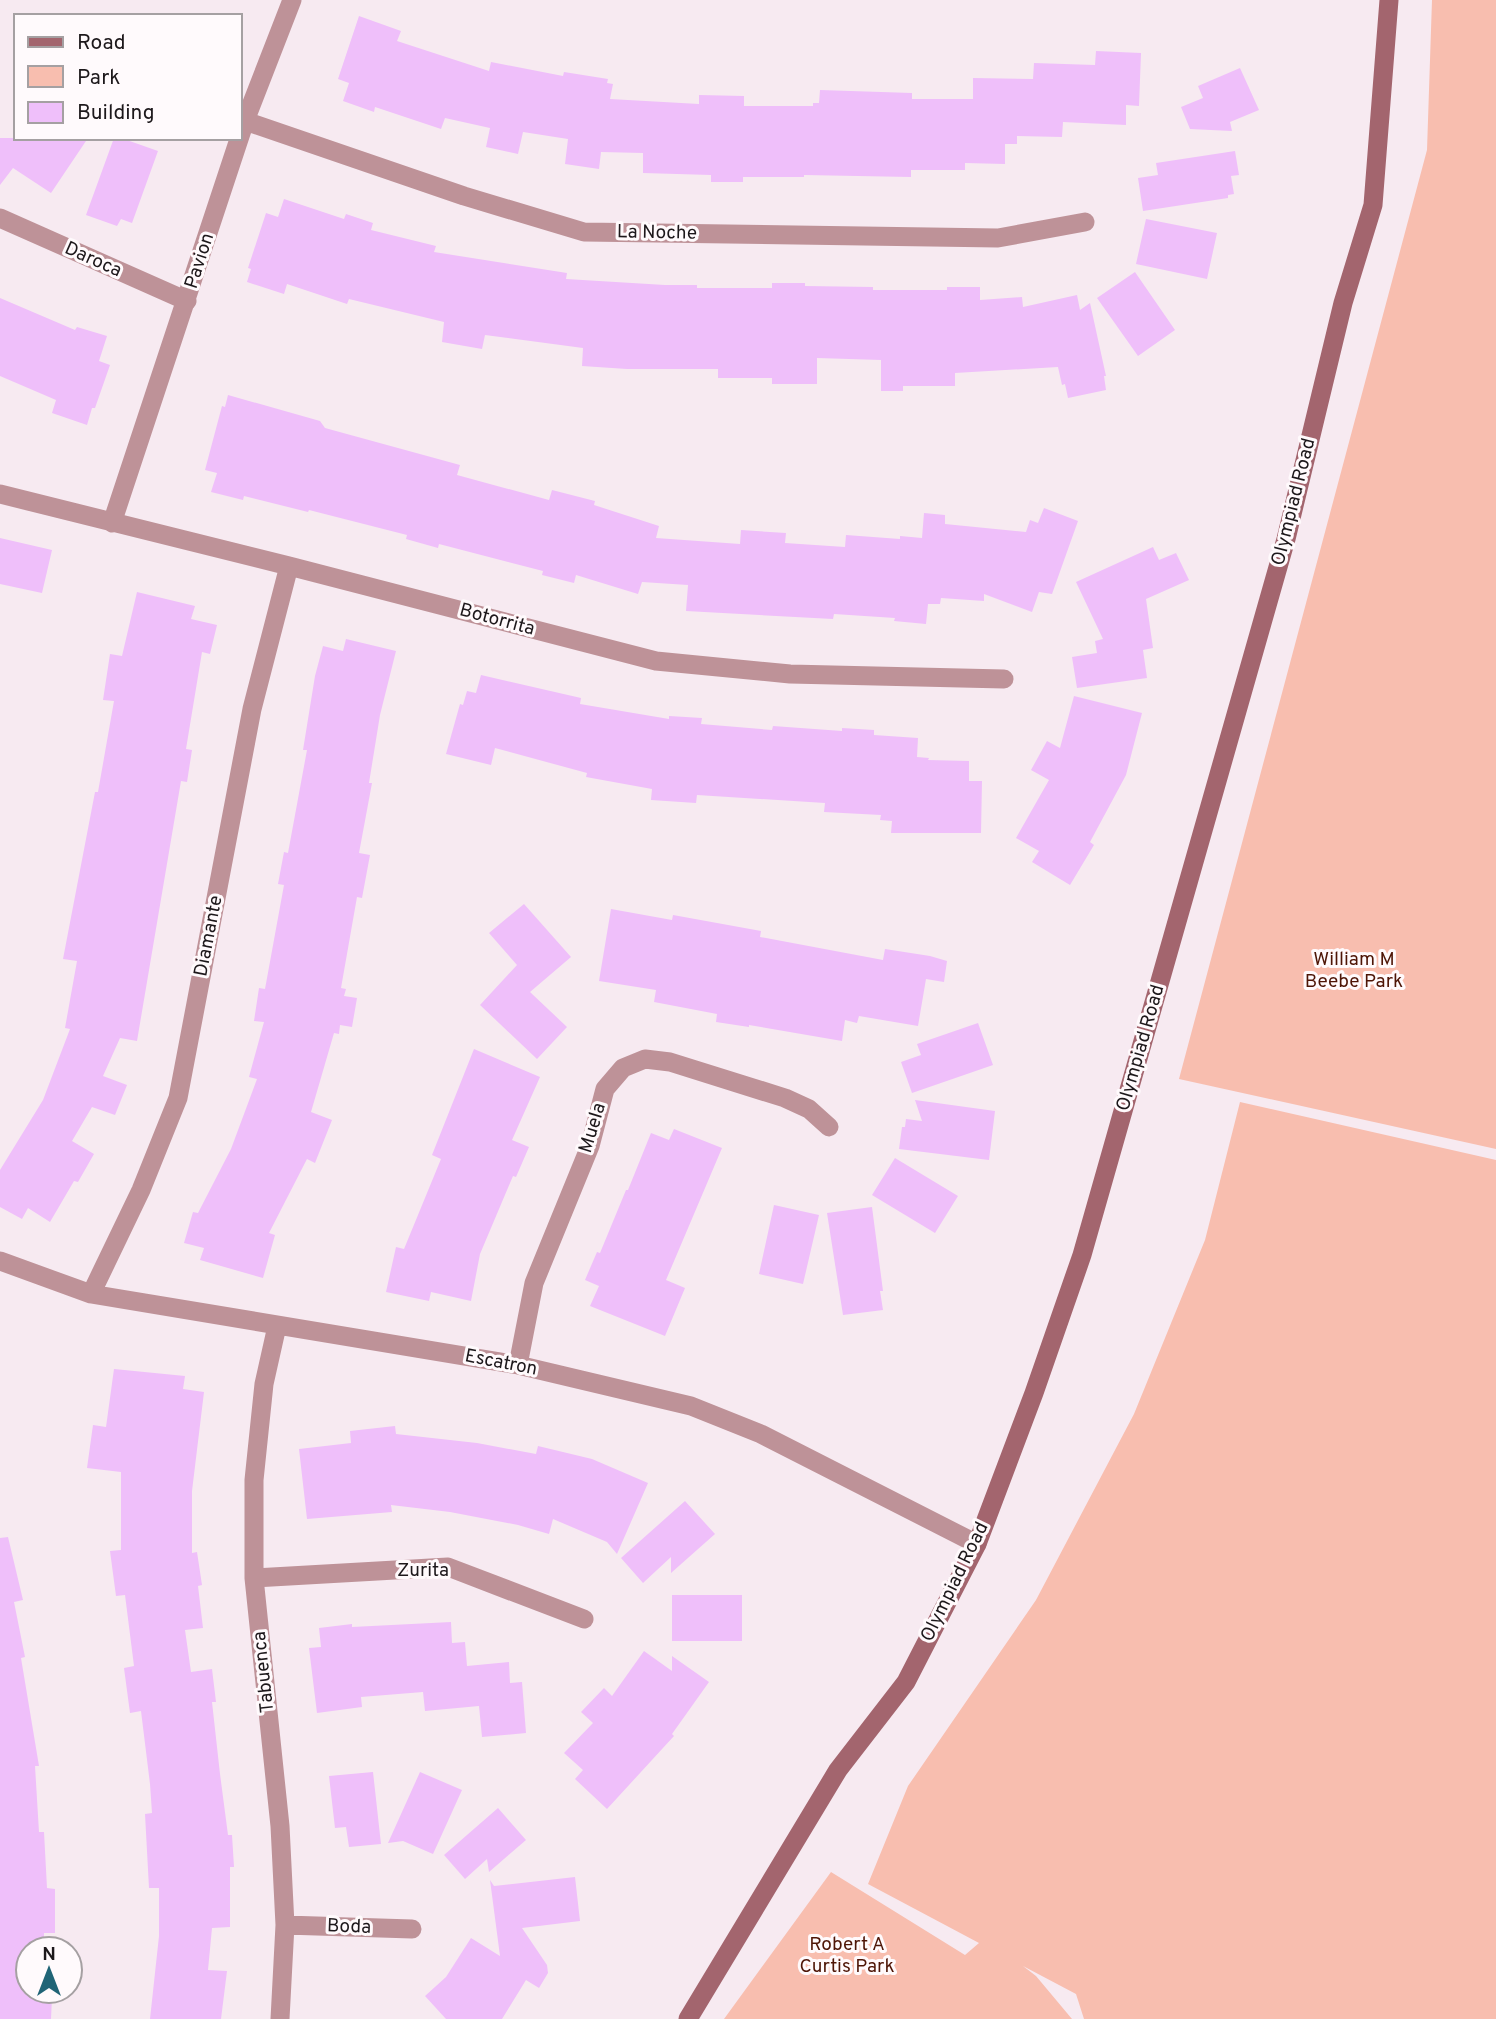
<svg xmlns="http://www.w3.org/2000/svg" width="1496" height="2019" font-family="Overpass,sans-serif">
<rect width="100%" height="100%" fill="#f7eaf1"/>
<path fill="#f8beaf" d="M 1432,0 L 1496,0 L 1496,1149 L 1179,1079 L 1427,150 Z
M 1240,1102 L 1496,1160 L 1496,2019 L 1084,2019 L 1076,1994 L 1023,1966 L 1036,1976 L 1072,2019 L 724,2019 L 831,1872 L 965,1955 L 979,1943 L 868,1884 L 908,1786 L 1036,1600 L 1134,1414 L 1205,1240 Z"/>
<path fill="#efbffa" d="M 359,16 L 401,31 L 397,41 L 489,71 L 491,62 L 563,76 L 564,72 L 608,79 L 607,83 L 613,84 L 610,99 L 699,104 L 699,95 L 744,96 L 744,106 L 813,106 L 813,103 L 819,103 L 820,90 L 912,93 L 912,99 L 973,99 L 973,78 L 1033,79 L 1034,63 L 1095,65 L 1096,51 L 1141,53 L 1139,106 L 1126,105 L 1126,125 L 1063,122 L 1062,137 L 1017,136 L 1017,144 L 1005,144 L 1005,164 L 965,163 L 965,170 L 911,170 L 911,177 L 804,175 L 804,177 L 743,177 L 743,182 L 711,182 L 711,175 L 643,173 L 643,153 L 601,152 L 599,169 L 565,164 L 568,139 L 523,132 L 518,154 L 486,147 L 490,128 L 445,118 L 441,129 L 375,107 L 374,112 L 343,101 L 349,83 L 338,79 Z
M 1240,68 L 1259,110 L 1230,122 L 1232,131 L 1190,129 L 1181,107 L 1203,98 L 1198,86 Z
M 0,138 L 88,138 L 51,193 L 13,168 L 0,185 Z
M 114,138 L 121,138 L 158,151 L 132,223 L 121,219 L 117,226 L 86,215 Z
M 1235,151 L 1239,175 L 1231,176 L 1234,194 L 1228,195 L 1228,198 L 1143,211 L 1138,178 L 1158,175 L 1156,163 Z
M 284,199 L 344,219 L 346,214 L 373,223 L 371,230 L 436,246 L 434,252 L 567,273 L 566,279 L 665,285 L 697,285 L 697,288 L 772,288 L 772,283 L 805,283 L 805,286 L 873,287 L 873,290 L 947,290 L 947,287 L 980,287 L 980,300 L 1022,297 L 1023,307 L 1077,295 L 1080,310 L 1090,303 L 1106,376 L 1104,376 L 1106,390 L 1068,398 L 1065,384 L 1062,385 L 1058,367 L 955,373 L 955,386 L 903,386 L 903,391 L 881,391 L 881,360 L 817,358 L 817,384 L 772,384 L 772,378 L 718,378 L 718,369 L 627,369 L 582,366 L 583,348 L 485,335 L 482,349 L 442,342 L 444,322 L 349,299 L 347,304 L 287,284 L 284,294 L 247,282 L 251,269 L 248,268 L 266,213 L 278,217 Z
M 1146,219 L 1217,233 L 1207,279 L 1136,264 Z
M 1135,272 L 1175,330 L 1138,356 L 1097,298 Z
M 0,298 L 75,330 L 77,327 L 107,336 L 99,361 L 110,365 L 95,408 L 92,408 L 87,425 L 52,413 L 56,400 L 0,376 Z
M 228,395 L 320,421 L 325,428 L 460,465 L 457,475 L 549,500 L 552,490 L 595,501 L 594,505 L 659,526 L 656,538 L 740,544 L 741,530 L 786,533 L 785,543 L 845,547 L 846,535 L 900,539 L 900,536 L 922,538 L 924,513 L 945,515 L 945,524 L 1026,532 L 1030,520 L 1038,523 L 1044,508 L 1078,521 L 1052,594 L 1039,592 L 1032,612 L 984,594 L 984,601 L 941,598 L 940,604 L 928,604 L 926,624 L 894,621 L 895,618 L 834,614 L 833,619 L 686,611 L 688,585 L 642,582 L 638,594 L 576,575 L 574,583 L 542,575 L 543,571 L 439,544 L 438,548 L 406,539 L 407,535 L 309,510 L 308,512 L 244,496 L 243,500 L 211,492 L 217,473 L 205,470 L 222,406 L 225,407 Z
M 0,538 L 52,550 L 42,593 L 0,584 Z
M 1153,547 L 1159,560 L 1176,553 L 1189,580 L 1146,599 L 1153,648 L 1143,650 L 1147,678 L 1077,688 L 1072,657 L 1097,653 L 1095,641 L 1103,639 L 1076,582 Z
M 137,592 L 195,606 L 191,619 L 217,625 L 210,654 L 202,652 L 186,749 L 192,750 L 187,782 L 181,781 L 137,1041 L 120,1038 L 103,1076 L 127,1085 L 115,1115 L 92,1107 L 72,1141 L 94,1154 L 78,1182 L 74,1181 L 50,1222 L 28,1208 L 22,1219 L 0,1207 L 0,1170 L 43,1100 L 70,1029 L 65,1028 L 77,961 L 63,959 L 95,792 L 98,792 L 114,701 L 103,700 L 110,654 L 122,656 Z
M 346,639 L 396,651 L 380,715 L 369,783 L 372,783 L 359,853 L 370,855 L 362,898 L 357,897 L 341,988 L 346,989 L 344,996 L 357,998 L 352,1027 L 340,1025 L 339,1034 L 334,1033 L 311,1112 L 332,1120 L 315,1163 L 307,1159 L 269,1233 L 275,1235 L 263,1278 L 200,1260 L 204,1248 L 184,1243 L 193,1212 L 198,1213 L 231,1149 L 257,1079 L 249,1077 L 264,1022 L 254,1021 L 259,988 L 265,989 L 284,885 L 278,884 L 284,852 L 288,853 L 307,750 L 303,750 L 315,676 L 323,646 L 343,651 Z
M 481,675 L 581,698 L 580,704 L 669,719 L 669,716 L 702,718 L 701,724 L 772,730 L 773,726 L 842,731 L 842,728 L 874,730 L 874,735 L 918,738 L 917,757 L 929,758 L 928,760 L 969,761 L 969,781 L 982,781 L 981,833 L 891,833 L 892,821 L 880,820 L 881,815 L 824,812 L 825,803 L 697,795 L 696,803 L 651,800 L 652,789 L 586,777 L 587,773 L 495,748 L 491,765 L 446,754 L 460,704 L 463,705 L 467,691 L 476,693 Z
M 1074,696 L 1142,713 L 1126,775 L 1090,842 L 1094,845 L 1070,885 L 1032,862 L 1039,851 L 1016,838 L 1049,780 L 1031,770 L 1047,741 L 1060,748 Z
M 524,904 L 571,957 L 530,992 L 567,1027 L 537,1059 L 480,1005 L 517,965 L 489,933 Z
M 611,909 L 672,920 L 673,915 L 761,931 L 760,937 L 883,960 L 885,949 L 930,956 L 947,961 L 944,982 L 926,979 L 918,1026 L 859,1016 L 857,1023 L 845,1020 L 842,1041 L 749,1025 L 749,1027 L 716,1022 L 717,1014 L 654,1002 L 656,990 L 599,981 Z
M 978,1023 L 993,1065 L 912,1093 L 901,1062 L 921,1055 L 917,1044 Z
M 474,1049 L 540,1077 L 512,1140 L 529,1147 L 516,1177 L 513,1176 L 480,1254 L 471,1301 L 431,1292 L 429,1301 L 386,1292 L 396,1247 L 404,1249 L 441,1159 L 432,1155 Z
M 915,1100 L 995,1111 L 989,1160 L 899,1149 L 902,1127 L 905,1127 L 906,1119 L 922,1121 Z
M 674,1129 L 722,1148 L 666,1280 L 685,1288 L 665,1336 L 590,1306 L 599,1286 L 585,1280 L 597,1252 L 600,1253 L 626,1190 L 628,1190 L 651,1133 L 669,1140 Z
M 895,1158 L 958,1196 L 935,1233 L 872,1195 Z
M 774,1205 L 819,1215 L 803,1284 L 759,1274 Z
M 872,1207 L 883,1291 L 880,1291 L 883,1310 L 843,1315 L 827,1213 Z
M 114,1369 L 185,1376 L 183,1389 L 204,1392 L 192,1491 L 192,1553 L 197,1552 L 202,1585 L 198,1586 L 203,1628 L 185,1630 L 191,1672 L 212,1669 L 216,1702 L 212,1702 L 220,1774 L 228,1835 L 232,1835 L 234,1867 L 230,1867 L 230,1927 L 212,1928 L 208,1970 L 227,1971 L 221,2019 L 150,2019 L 159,1936 L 159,1888 L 149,1888 L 145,1814 L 152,1813 L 150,1784 L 141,1711 L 130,1713 L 124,1668 L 134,1666 L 125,1595 L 116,1596 L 110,1551 L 121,1550 L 121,1472 L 87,1468 L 93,1425 L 106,1427 Z
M 395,1426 L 396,1434 L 477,1443 L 536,1454 L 538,1446 L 592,1459 L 648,1483 L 617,1554 L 607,1542 L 553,1519 L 549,1534 L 518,1525 L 450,1512 L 391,1505 L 392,1512 L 307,1519 L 299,1449 L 351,1443 L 350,1431 Z
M 685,1501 L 715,1534 L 671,1573 L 671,1557 L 643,1583 L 621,1558 Z
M 8,1537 L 23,1600 L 14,1602 L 25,1657 L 21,1658 L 39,1766 L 35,1766 L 39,1832 L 44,1832 L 47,1888 L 55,1889 L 55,1933 L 44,1933 L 44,1949 L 28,1949 L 28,1995 L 52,1997 L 51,2019 L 0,2019 L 0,1538 Z
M 672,1595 L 742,1595 L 742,1641 L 672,1641 Z
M 451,1622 L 452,1643 L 465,1642 L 467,1666 L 509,1662 L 510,1683 L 522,1682 L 526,1733 L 482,1737 L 479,1706 L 425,1711 L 423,1692 L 361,1697 L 362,1707 L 317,1713 L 309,1648 L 321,1647 L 319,1628 L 352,1624 L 352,1627 Z
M 644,1651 L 672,1671 L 672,1656 L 709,1682 L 672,1734 L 674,1736 L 607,1809 L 575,1779 L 583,1770 L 564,1753 L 593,1723 L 581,1712 L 604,1688 L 612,1696 Z
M 373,1772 L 381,1844 L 349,1847 L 346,1827 L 335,1828 L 329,1776 Z
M 420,1772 L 462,1790 L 433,1854 L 403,1841 L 388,1843 Z
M 498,1808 L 526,1840 L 489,1872 L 487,1859 L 465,1879 L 444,1855 Z
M 575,1877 L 580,1921 L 522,1928 L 547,1965 L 548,1973 L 539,1988 L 526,1980 L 502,2019 L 446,2019 L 425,1996 L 446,1977 L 471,1938 L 500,1956 L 490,1880 L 494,1886 Z"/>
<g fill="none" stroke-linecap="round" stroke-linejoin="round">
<path stroke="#be9298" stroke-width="19" d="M 245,121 L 464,196 L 584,232 L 998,238 L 1085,222
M 0,218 L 187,301
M 0,494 L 289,566 L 656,661 L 790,674 L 1004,679
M 112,523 L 245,121 L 292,0
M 0,1261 L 91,1294 L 518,1365 L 691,1406 L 761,1434 L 977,1544
M 91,1294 L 141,1190 L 178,1098 L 252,709 L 289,566
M 277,1326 L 264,1384 L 254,1480 L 254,1578 L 280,1826 L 285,1925 L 280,2019
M 518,1365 L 534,1283 L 590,1146 L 605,1089 L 623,1068 L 645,1059 L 670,1062 L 785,1098 L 809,1109 L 829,1127
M 254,1578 L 448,1567 L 584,1619
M 285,1925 L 412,1929"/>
<path stroke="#a3656e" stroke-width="19" d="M 688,2019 L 838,1770 L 906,1682 L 977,1544 L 1034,1393 L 1082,1255 L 1286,539 L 1343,303 L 1373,205 L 1389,0"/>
</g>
<g text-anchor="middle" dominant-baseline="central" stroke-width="6" stroke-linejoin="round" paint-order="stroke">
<g font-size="19" fill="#1d181b" stroke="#fffafc">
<text transform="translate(657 233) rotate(1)">La Noche</text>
<text transform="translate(93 260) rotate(24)">Daroca</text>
<text transform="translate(200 261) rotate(-72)">Pavion</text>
<text transform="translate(1294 502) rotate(-76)">Olympiad Road</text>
<text transform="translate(497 620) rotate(15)">Botorrita</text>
<text transform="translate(209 936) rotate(-79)">Diamante</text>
<text transform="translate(1141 1048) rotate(-74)">Olympiad Road</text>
<text transform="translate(593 1128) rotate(-73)">Muela</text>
<text transform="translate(501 1363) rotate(11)">Escatron</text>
<text x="423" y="1571">Zurita</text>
<text transform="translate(955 1582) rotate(-64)">Olympiad Road</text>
<text transform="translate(264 1672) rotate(-96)">Tabuenca</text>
<text transform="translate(349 1927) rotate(2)">Boda</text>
</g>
<g font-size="19" fill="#4e1506" stroke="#fffafc">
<text x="1354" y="960">William M<tspan x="1354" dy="22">Beebe Park</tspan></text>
<text x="847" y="1945">Robert A<tspan x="847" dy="22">Curtis Park</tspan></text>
</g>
</g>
<rect x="14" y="14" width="228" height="126" fill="#fffafc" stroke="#a5a0a2" stroke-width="2"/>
<rect x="28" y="37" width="35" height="10" fill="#a3656e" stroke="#a5a0a2" stroke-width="2"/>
<text x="77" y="49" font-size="21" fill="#1d181b">Road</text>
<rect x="28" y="66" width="35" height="21" fill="#f8beaf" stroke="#a5a0a2" stroke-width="2"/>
<text x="77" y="84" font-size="21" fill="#1d181b">Park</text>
<rect x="28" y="102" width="35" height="21" fill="#efbffa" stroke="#a5a0a2" stroke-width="2"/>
<text x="77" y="119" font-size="21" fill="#1d181b">Building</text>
<g transform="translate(49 1970)"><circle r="33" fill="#fffafc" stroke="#a5a0a2" stroke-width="2"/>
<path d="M0-5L12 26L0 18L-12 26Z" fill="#206476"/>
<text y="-10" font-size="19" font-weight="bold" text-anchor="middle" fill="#1d181b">N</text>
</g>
</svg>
